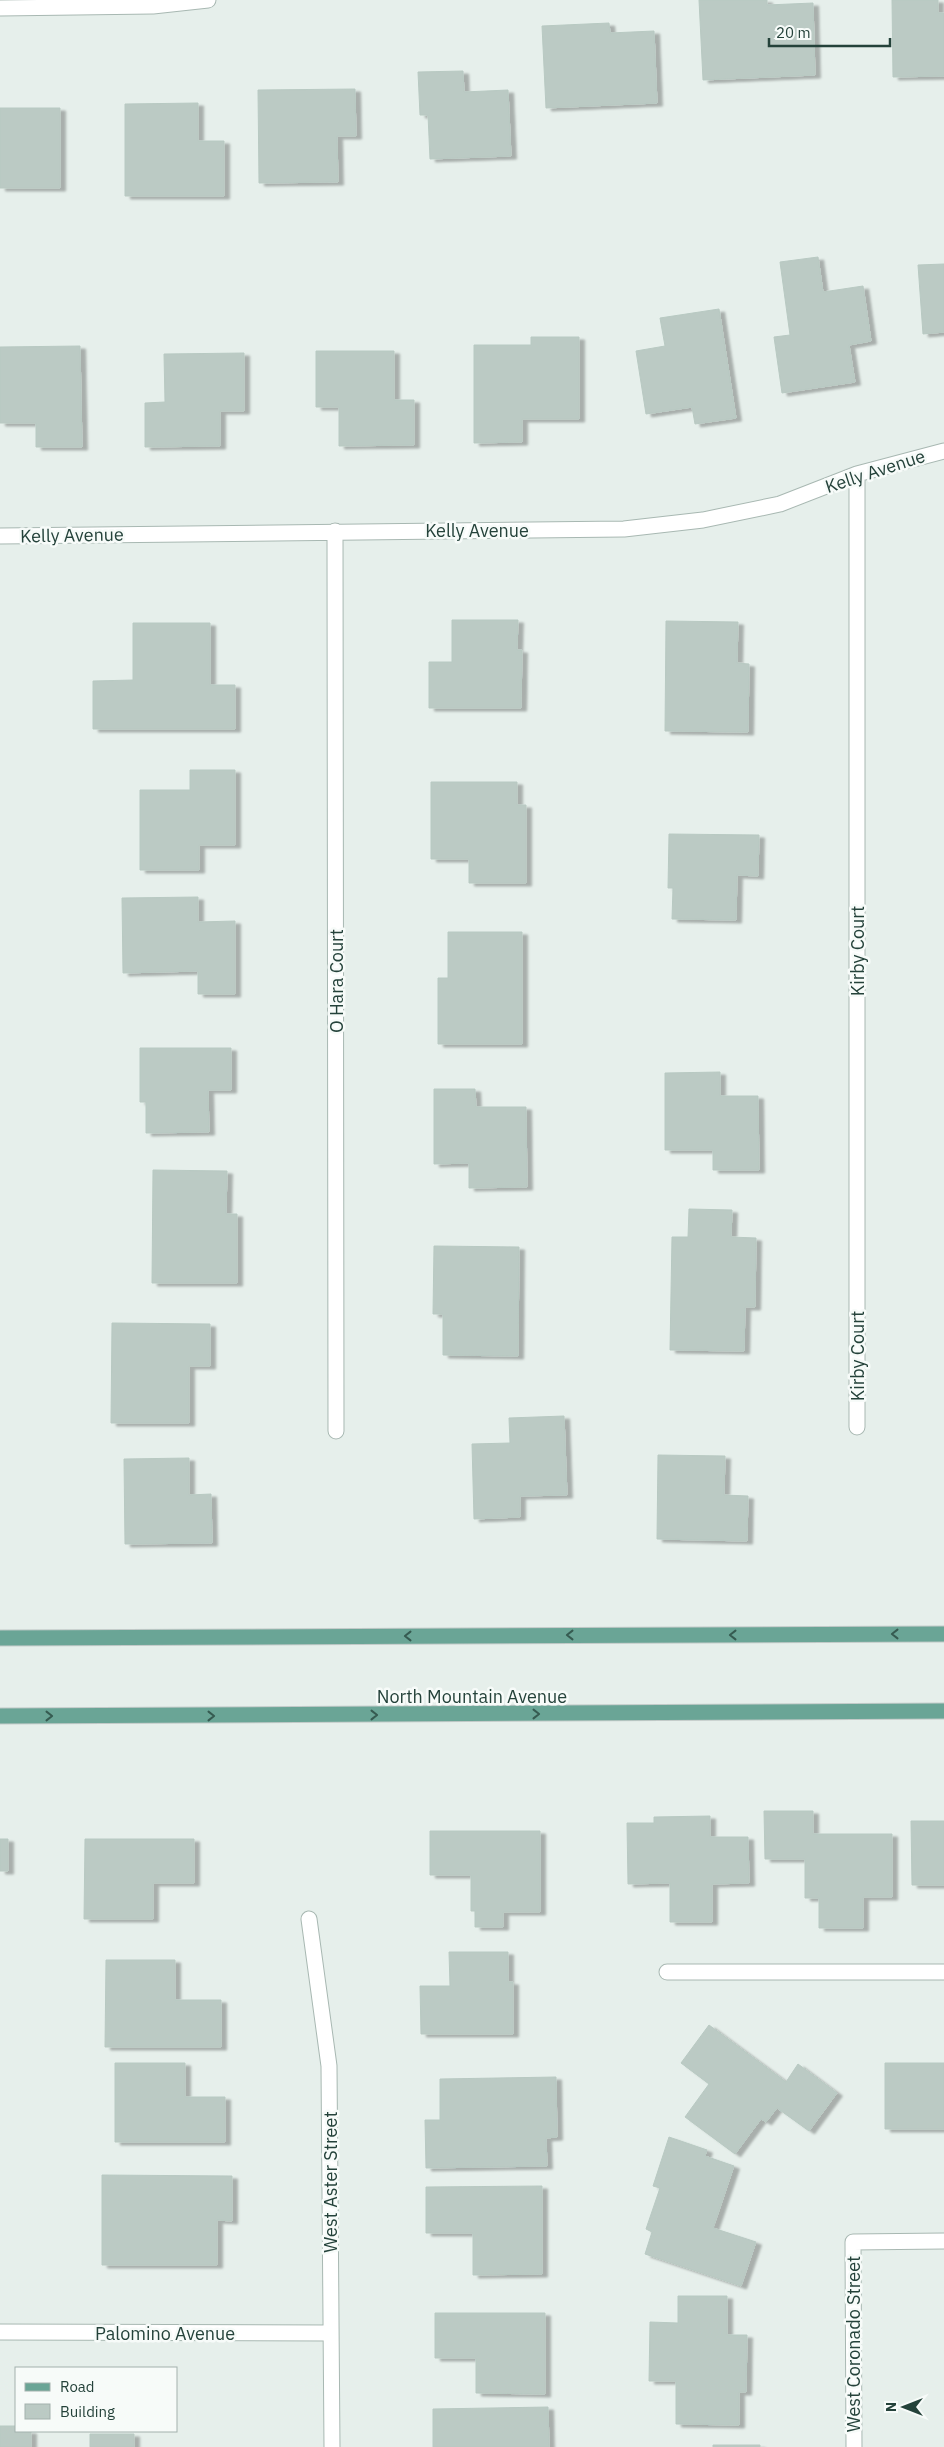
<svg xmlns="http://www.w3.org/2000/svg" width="944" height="2447" font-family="'IBM Plex Sans',sans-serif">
<defs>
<filter id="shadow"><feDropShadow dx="5.5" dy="3" stdDeviation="1" flood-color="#0004"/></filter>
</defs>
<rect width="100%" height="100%" fill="#e6efeb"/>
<path fill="#bbcac4" stroke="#b8c9c2" filter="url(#shadow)" d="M 699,0 L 767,0 L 767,5 L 813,3 L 815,75 L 703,80 Z
M 892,0 L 938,0 L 938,13 L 944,13 L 944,76 L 893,77 Z
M 609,23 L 610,33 L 654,31 L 657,103 L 546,108 L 542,26 Z
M 463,71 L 464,92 L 508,90 L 511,156 L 430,159 L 428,115 L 420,115 L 418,72 Z
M 355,89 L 356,136 L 337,136 L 338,182 L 259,183 L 258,90 Z
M 198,103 L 198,141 L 224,141 L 224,196 L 125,196 L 125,104 Z
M 0,108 L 60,108 L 60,188 L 0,188 Z
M 818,257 L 823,292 L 863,286 L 871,341 L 849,345 L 855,382 L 782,393 L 774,337 L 790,335 L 780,262 Z
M 944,264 L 944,332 L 923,334 L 918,265 Z
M 719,309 L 736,418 L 695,424 L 692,407 L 646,414 L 636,351 L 665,346 L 660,318 Z
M 531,337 L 579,337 L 579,419 L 522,419 L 522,442 L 474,443 L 474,345 L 531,345 Z
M 80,346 L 82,447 L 36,447 L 36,423 L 0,423 L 0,347 Z
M 316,351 L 394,351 L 394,400 L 414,400 L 414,445 L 339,446 L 339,407 L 316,407 Z
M 244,353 L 244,411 L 220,411 L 220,446 L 145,447 L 145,403 L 165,402 L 164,354 Z
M 452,620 L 518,620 L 517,650 L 522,650 L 521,708 L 429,708 L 429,662 L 452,662 Z
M 666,621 L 738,622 L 737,663 L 749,664 L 748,732 L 665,731 Z
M 133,623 L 210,623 L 210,685 L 235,685 L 235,729 L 93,729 L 93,681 L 133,680 Z
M 190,770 L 235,770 L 235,845 L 199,845 L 199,870 L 140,870 L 140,790 L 190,790 Z
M 431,782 L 517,782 L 517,805 L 526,805 L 526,883 L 469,883 L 469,859 L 431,859 Z
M 669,834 L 759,835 L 758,876 L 737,875 L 736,920 L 672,919 L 673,888 L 668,888 Z
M 198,897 L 198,922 L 235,921 L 235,994 L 198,994 L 198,971 L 123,973 L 122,898 Z
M 448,932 L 522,932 L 522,1044 L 438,1044 L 438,978 L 448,978 Z
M 140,1048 L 231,1048 L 231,1090 L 208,1090 L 209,1132 L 146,1133 L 146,1102 L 140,1102 Z
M 720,1072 L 720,1096 L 758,1096 L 759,1170 L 713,1170 L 713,1150 L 665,1150 L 665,1073 Z
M 434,1089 L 475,1089 L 476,1107 L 526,1107 L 527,1187 L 469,1188 L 469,1163 L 434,1164 Z
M 153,1170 L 227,1171 L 226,1214 L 237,1214 L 237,1283 L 152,1283 Z
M 689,1209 L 732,1210 L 731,1237 L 756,1238 L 755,1307 L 745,1307 L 744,1351 L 670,1350 L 672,1237 L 688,1237 Z
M 434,1246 L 519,1247 L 518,1356 L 443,1355 L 443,1314 L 433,1314 Z
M 112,1323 L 210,1324 L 210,1366 L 189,1366 L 189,1423 L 111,1423 Z
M 564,1416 L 567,1495 L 520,1496 L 520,1517 L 474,1519 L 472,1444 L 510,1443 L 509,1418 Z
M 658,1455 L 725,1456 L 724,1495 L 748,1496 L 747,1541 L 657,1539 Z
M 189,1458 L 189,1495 L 211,1494 L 212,1543 L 125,1544 L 124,1459 Z
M 764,1811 L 813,1811 L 813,1834 L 892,1834 L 892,1897 L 863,1897 L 863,1928 L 819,1928 L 819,1898 L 805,1898 L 805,1859 L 765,1859 Z
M 710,1816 L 710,1837 L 748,1837 L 749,1883 L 712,1884 L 712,1922 L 670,1922 L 670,1883 L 628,1884 L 627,1823 L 654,1823 L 654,1817 Z
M 911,1821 L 944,1821 L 944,1885 L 912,1885 Z
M 430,1831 L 540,1831 L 540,1912 L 503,1912 L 503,1927 L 475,1927 L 475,1911 L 471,1911 L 471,1875 L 430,1875 Z
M 0,1839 L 8,1839 L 8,1871 L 0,1871 Z
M 85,1839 L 194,1839 L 194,1883 L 153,1883 L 153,1919 L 84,1919 Z
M 449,1952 L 508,1952 L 508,1982 L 513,1982 L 513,2034 L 421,2034 L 420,1986 L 450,1986 Z
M 106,1960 L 175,1960 L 175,2000 L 221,2000 L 221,2047 L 105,2047 Z
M 709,2025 L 786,2082 L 798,2064 L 837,2093 L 809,2131 L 777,2108 L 766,2122 L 761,2119 L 735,2154 L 685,2117 L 709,2084 L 681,2063 Z
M 115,2063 L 185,2063 L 185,2097 L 225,2097 L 225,2142 L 115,2142 Z
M 885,2063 L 944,2063 L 944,2129 L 885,2129 Z
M 556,2077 L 557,2137 L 546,2138 L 547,2166 L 426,2168 L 425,2120 L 440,2120 L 440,2079 Z
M 669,2137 L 707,2150 L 705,2156 L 734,2166 L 713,2228 L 756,2242 L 741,2286 L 645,2254 L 652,2232 L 646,2229 L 660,2188 L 653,2186 Z
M 102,2175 L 232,2176 L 232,2221 L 217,2220 L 217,2265 L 102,2265 Z
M 542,2186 L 542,2274 L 473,2275 L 473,2233 L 426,2233 L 426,2187 Z
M 678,2296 L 727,2296 L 727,2335 L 747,2335 L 746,2392 L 739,2392 L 739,2425 L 676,2424 L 676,2381 L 649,2381 L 650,2322 L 678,2323 Z
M 435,2313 L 545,2313 L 545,2394 L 476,2393 L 476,2358 L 435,2358 Z
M 548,2407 L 549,2447 L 433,2447 L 433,2409 Z
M 0,2426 L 16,2426 L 16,2431 L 31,2431 L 31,2447 L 0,2447 Z
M 90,2434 L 134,2434 L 134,2447 L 90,2447 Z
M 713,2445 L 760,2445 L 760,2447 L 713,2447 Z"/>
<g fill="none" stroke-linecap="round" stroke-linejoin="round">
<defs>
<path id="lane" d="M 667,1972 L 944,1972"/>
<path id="street" d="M 0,8 L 153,6 L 208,0
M 857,474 L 857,1427
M 335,531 L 336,1431
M 0,536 L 624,529 L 703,520 L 780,504 L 857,474 L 944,451
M 309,1919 L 329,2066 L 332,2447
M 0,2332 L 330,2333
M 854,2447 L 853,2242 L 944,2241"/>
<path id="primary" d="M 0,1638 L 944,1634
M 0,1716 L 944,1711"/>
</defs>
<use href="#lane" stroke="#a8b8b2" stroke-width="17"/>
<use href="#street" stroke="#a8b8b2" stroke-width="17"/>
<use href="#primary" stroke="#c2cac8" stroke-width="17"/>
<use href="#lane" stroke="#fff" stroke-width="15"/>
<use href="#street" stroke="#fff" stroke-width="15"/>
<use href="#primary" stroke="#6aa596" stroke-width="15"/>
</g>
<defs><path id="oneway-chevron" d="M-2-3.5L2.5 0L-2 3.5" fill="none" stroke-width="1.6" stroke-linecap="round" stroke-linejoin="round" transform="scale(1.25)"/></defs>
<g stroke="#365b51">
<use href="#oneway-chevron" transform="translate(895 1634) rotate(180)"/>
<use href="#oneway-chevron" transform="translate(570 1635) rotate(180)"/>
<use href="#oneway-chevron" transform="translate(733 1635) rotate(180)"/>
<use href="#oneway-chevron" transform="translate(408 1636) rotate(180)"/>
<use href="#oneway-chevron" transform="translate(536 1714)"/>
<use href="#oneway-chevron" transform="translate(374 1715)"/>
<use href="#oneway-chevron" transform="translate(49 1716)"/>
<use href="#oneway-chevron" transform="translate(211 1716)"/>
</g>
<g text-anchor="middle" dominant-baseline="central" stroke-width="5" stroke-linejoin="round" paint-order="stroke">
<g font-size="18" fill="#24423a" stroke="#f7fbf9">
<text transform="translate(875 471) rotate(-18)">Kelly Avenue</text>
<text x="477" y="530">Kelly Avenue</text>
<text transform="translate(72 535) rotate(-1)">Kelly Avenue</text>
<text transform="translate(857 951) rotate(-90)">Kirby Court</text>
<text transform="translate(336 981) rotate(-90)">O Hara Court</text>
<text transform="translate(857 1356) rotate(-90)">Kirby Court</text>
<text x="472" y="1696">North Mountain Avenue</text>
<text transform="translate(330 2182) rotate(-90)">West Aster Street</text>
<text x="165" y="2333">Palomino Avenue</text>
<text transform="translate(853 2344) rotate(-90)">West Coronado Street</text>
</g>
</g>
<rect x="15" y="2367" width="162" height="65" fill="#f7fbf9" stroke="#a3b1ad"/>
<rect x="25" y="2383" width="25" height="8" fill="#6aa596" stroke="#a3b1ad"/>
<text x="60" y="2392" font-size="15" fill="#24423a">Road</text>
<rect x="25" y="2404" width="25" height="15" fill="#bbcac4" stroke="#a3b1ad"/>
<text x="60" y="2417" font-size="15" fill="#24423a">Building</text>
<g transform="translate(904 2407) rotate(270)" stroke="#f7fbf9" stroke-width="4" paint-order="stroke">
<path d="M0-4L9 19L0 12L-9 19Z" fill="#24423a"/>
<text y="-8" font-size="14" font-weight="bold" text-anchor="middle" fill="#24423a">N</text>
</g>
<path d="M769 38v8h121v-8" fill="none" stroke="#24423a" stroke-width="2.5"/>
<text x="776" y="38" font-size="15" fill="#24423a" stroke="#f7fbf9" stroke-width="4" paint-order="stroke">20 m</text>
</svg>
